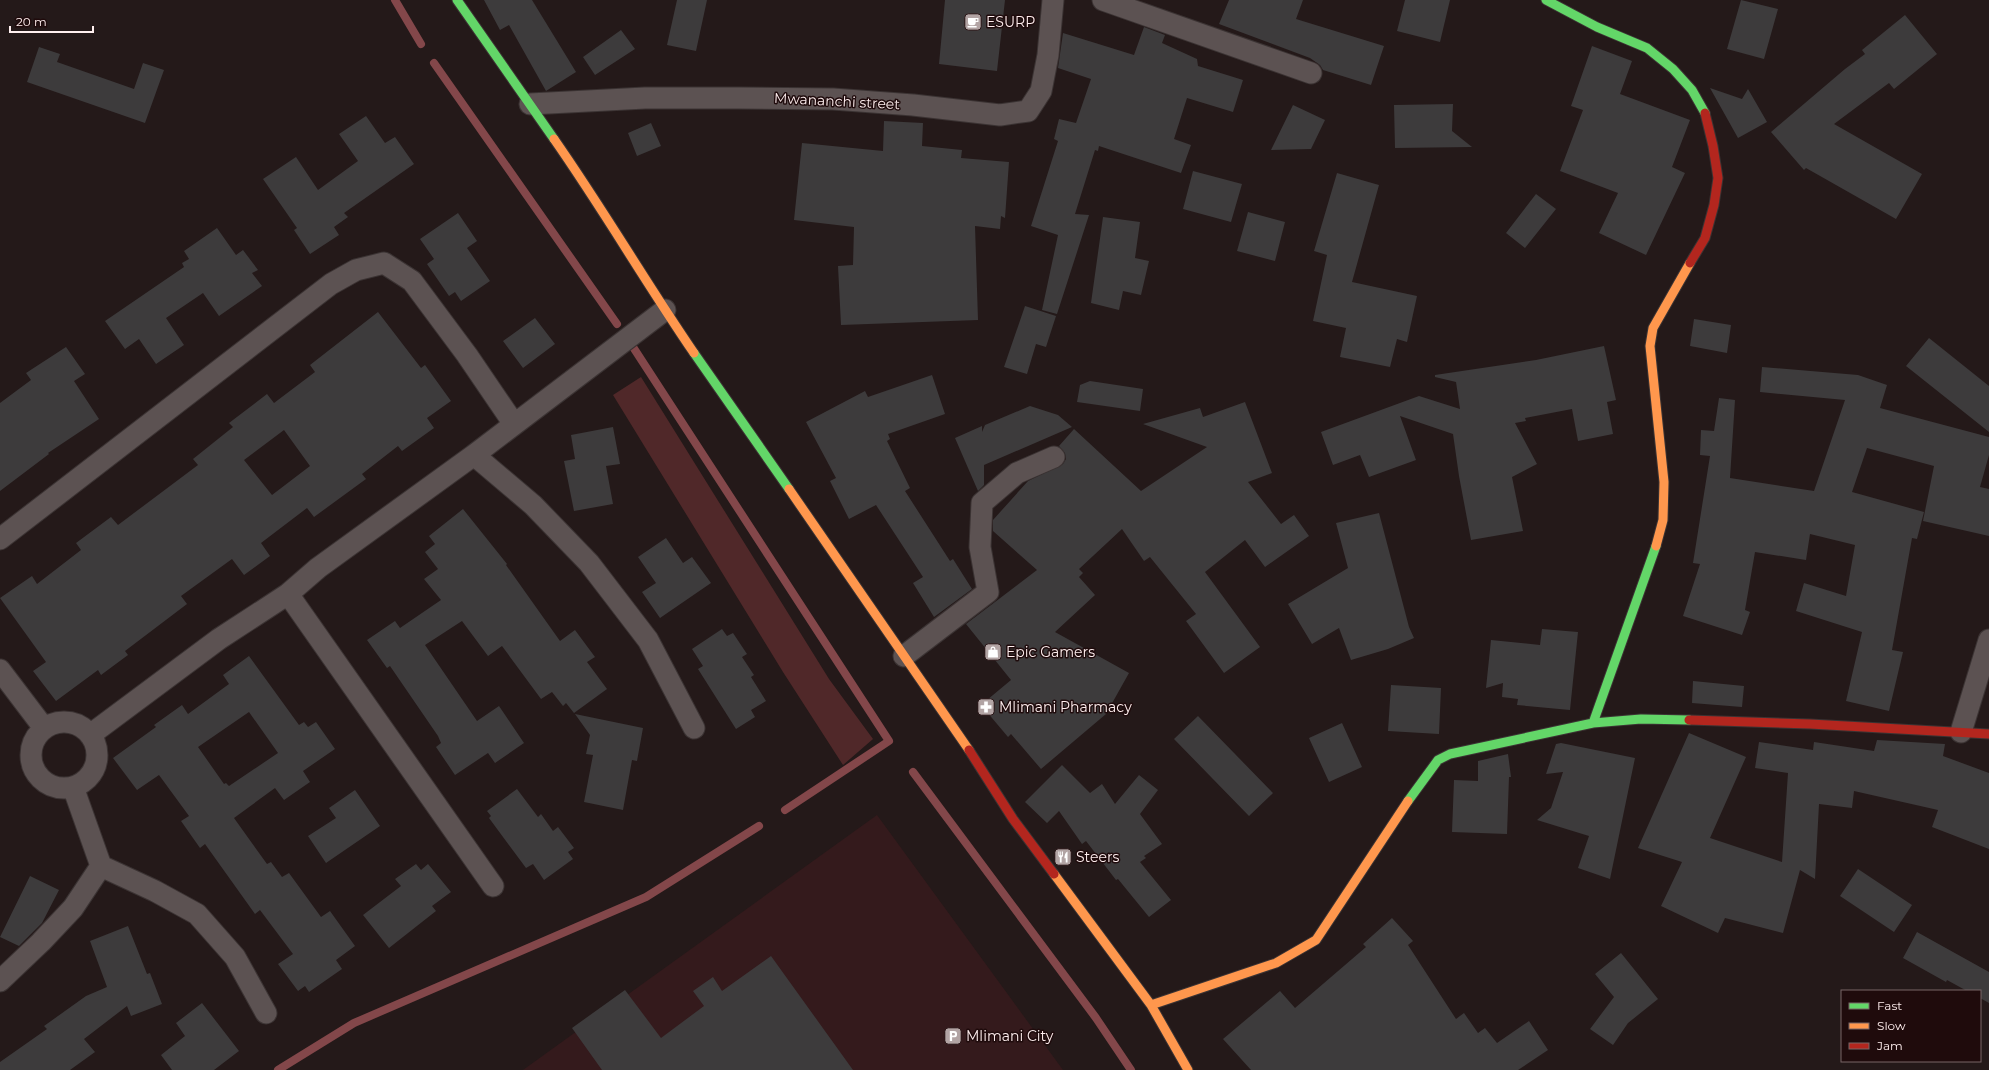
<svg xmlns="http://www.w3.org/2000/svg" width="1989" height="1070" font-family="Montserrat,sans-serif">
<rect width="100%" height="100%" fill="#241919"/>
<path fill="#341a1c" d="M 877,815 L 1063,1070 L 523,1070 Z"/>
<path fill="#502829" d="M 641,377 L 829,679 L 873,739 L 843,765 L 783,672 L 613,395 Z"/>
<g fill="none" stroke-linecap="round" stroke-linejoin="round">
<path stroke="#83474a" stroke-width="8" d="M 395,0 L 421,44
M 434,63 L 617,324
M 633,347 L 889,741 L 785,810
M 913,772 L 1096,1018 L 1131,1070
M 278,1070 L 354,1023 L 646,897 L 759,826"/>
</g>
<path fill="#3d3b3c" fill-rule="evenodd" d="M 484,0 L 532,0 L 576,72 L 546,91 L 509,25 L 500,30 Z
M 677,0 L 707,0 L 696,51 L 667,45 Z
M 945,0 L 1005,0 L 997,71 L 939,64 Z
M 1229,0 L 1303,0 L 1296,19 L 1384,46 L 1371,85 L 1323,70 L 1320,65 L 1310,58 L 1219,24 Z
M 1405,0 L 1450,0 L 1440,42 L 1397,31 Z
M 1741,0 L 1778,9 L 1764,59 L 1727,49 Z
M 1905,15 L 1937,54 L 1894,89 L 1889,83 L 1834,124 L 1922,174 L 1896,219 L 1806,168 L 1804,170 L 1771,132 L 1845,69 L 1865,54 L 1862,50 Z
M 1144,27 L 1165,35 L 1162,43 L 1197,59 L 1198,66 L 1243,80 L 1233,112 L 1187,98 L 1174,139 L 1191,145 L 1181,173 L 1099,146 L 1098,151 L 1095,150 L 1075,214 L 1089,215 L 1057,314 L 1042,310 L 1058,235 L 1031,226 L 1058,141 L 1054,139 L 1059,119 L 1076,123 L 1091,79 L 1058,68 L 1063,33 L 1134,55 Z
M 621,30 L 635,49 L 595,75 L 583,57 Z
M 1592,46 L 1632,61 L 1620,94 L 1690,120 L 1672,167 L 1685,173 L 1646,255 L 1599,233 L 1618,193 L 1560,171 L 1583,110 L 1571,106 Z
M 39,47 L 60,54 L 57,62 L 134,89 L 143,63 L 164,70 L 145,123 L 27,82 Z
M 1710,88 L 1742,99 L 1748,89 L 1767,122 L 1738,138 Z
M 1453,104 L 1452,131 L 1472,147 L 1395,148 L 1394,105 Z
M 1293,105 L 1325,120 L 1311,149 L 1271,150 Z
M 366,116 L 385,143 L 395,137 L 414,164 L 344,213 L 348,217 L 334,227 L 339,235 L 310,254 L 294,230 L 297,228 L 263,179 L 296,157 L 318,190 L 358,161 L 339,134 Z
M 884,121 L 923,123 L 922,146 L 962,150 L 961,158 L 1009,162 L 1005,218 L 1001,216 L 1000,229 L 975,226 L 978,320 L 841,325 L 838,266 L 853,265 L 854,227 L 794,220 L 802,143 L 883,151 Z
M 651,123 L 661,146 L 637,156 L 628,133 Z
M 1193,171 L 1242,184 L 1231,222 L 1183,209 Z
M 1337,173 L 1379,185 L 1352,282 L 1417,296 L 1407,342 L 1397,339 L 1390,367 L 1340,357 L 1346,328 L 1313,321 L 1327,255 L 1314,251 Z
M 1536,194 L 1556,209 L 1525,248 L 1506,233 Z
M 1248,212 L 1285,222 L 1275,261 L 1237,251 Z
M 458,213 L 477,241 L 467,248 L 490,281 L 461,301 L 455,292 L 449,296 L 427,264 L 434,259 L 420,239 Z
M 1103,217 L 1140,222 L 1135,258 L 1149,261 L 1141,295 L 1123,291 L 1119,310 L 1091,303 Z
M 217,228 L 236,255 L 243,250 L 258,270 L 252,273 L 262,286 L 219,316 L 203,293 L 166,318 L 184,345 L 156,364 L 139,339 L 125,349 L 105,321 L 184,267 L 182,263 L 189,259 L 184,251 Z
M 1025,306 L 1056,316 L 1046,347 L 1036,344 L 1027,374 L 1004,367 Z
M 378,312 L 421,368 L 425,365 L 451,401 L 427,418 L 434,428 L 402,451 L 398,446 L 362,474 L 366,479 L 314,517 L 307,508 L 261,543 L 270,556 L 244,575 L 232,559 L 181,596 L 187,604 L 125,651 L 128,655 L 101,675 L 98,670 L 56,701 L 33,671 L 46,662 L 0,598 L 32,576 L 37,584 L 81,550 L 76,543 L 111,517 L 118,525 L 198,465 L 193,459 L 233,427 L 229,423 L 267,394 L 274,403 L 315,372 L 310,365 ZM 284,430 L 310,466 L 272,495 L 244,460 Z
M 535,318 L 555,344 L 523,368 L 503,341 Z
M 1694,319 L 1731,325 L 1727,353 L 1690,346 Z
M 1929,338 L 1989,386 L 1989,432 L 1906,366 Z
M 1604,346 L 1616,400 L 1607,402 L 1613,434 L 1578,441 L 1572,409 L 1525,418 L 1526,421 L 1515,423 L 1537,464 L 1512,477 L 1523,531 L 1471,540 L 1459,476 L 1453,434 L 1400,416 L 1416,460 L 1369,477 L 1360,455 L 1333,465 L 1321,432 L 1419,396 L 1460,409 L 1456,382 L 1435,377 L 1435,375 L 1536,360 Z
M 66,347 L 85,374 L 74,381 L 99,419 L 48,453 L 49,454 L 0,491 L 0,403 L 31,380 L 26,373 Z
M 1762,367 L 1858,375 L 1887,385 L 1880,408 L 1989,437 L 1989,455 L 1980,487 L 1989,489 L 1989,536 L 1923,521 L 1934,466 L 1867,448 L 1852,492 L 1924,512 L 1917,539 L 1912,538 L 1892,650 L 1903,652 L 1889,711 L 1846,701 L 1862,632 L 1796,611 L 1804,583 L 1846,596 L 1855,545 L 1810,534 L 1806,560 L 1755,552 L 1745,610 L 1750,612 L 1742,635 L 1683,616 L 1700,564 L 1693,563 L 1710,456 L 1700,455 L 1701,430 L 1714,431 L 1719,398 L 1735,400 L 1730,478 L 1814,491 L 1845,400 L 1760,392 Z
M 932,375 L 945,414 L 888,434 L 890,439 L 887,441 L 910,488 L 905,491 L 950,561 L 953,559 L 972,589 L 934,617 L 913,583 L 923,577 L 876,505 L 849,519 L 830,481 L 836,478 L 806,422 L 865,391 L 868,397 Z
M 1090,381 L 1143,389 L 1140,411 L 1077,402 L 1080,385 Z
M 1245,402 L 1272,473 L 1248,482 L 1281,524 L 1294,515 L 1309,536 L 1265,567 L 1245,540 L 1205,572 L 1260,647 L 1224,673 L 1186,621 L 1196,614 L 1150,557 L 1144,561 L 1122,529 L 1079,569 L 1083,573 L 1079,577 L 1095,595 L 1055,632 L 1129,673 L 1106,714 L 1041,769 L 1011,734 L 1008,737 L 981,705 L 1011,680 L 966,624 L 1037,570 L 993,531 L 993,520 L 1028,481 L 1063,464 L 1066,459 L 1065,453 L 1059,446 L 1074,429 L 1141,491 L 1207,447 L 1143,424 L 1200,408 L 1203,417 Z
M 1030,406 L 1058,415 L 1072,427 L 984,465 L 984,485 L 978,491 L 955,438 L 982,426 L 982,432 L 985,425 Z
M 613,427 L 620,464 L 606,466 L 613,504 L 574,511 L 564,461 L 575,459 L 571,435 Z
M 463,509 L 507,564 L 506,565 L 560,641 L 575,630 L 595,657 L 587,662 L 607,689 L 574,713 L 566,703 L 563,706 L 552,692 L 541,699 L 502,646 L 488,656 L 462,621 L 425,645 L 477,721 L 499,706 L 524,743 L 495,763 L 488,753 L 455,775 L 436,747 L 441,743 L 438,736 L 390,666 L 387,668 L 367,640 L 395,621 L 400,628 L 441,600 L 424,579 L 438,569 L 425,552 L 435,544 L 429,536 Z
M 1379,513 L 1409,627 L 1414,638 L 1388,649 L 1351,660 L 1339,628 L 1312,644 L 1288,604 L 1348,568 L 1336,523 Z
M 666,538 L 683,563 L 692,557 L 711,583 L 660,618 L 642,592 L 656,583 L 638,557 Z
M 722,629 L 727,636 L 733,633 L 747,654 L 742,657 L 754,675 L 751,677 L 766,701 L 751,710 L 755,717 L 736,729 L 698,669 L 703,666 L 692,649 Z
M 1542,629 L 1578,632 L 1570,710 L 1517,705 L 1518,699 L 1502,697 L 1503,683 L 1486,688 L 1491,640 L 1540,645 Z
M 249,656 L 299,725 L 304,722 L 308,727 L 316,722 L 335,749 L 303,771 L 310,782 L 284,800 L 275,788 L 234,818 L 267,864 L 271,862 L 282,877 L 289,873 L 321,917 L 330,911 L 355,946 L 336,960 L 342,969 L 309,992 L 305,986 L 298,991 L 278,964 L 293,954 L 260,910 L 255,914 L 205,844 L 200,848 L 181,821 L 189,816 L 159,775 L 137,790 L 113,758 L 156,727 L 154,725 L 182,705 L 188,714 L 229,684 L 223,675 ZM 249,712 L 278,753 L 229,786 L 226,783 L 224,784 L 198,747 Z
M 1693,681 L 1744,686 L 1742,707 L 1692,703 Z
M 1391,685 L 1441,688 L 1439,734 L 1388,731 Z
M 575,714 L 643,728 L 637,761 L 632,760 L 623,810 L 584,802 L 593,755 L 586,754 L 590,735 Z
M 1198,716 L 1273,793 L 1249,816 L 1174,739 Z
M 1342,723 L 1362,767 L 1329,782 L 1309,738 Z
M 1689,733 L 1746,757 L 1710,838 L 1782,862 L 1788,773 L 1755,768 L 1759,742 L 1813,750 L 1814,742 L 1874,751 L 1877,740 L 1945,744 L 1943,756 L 1989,773 L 1989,849 L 1932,827 L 1938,810 L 1854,791 L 1852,808 L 1819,804 L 1815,879 L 1800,870 L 1783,933 L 1725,918 L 1718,933 L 1661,906 L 1682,862 L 1638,848 Z
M 1561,743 L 1635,758 L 1610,879 L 1578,868 L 1589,836 L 1537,820 L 1551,808 L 1563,772 L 1546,774 L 1556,744 Z
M 1508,754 L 1511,777 L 1509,777 L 1507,834 L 1452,832 L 1454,780 L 1478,781 L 1478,761 Z
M 1062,765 L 1090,793 L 1102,784 L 1115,804 L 1139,775 L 1158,790 L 1140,814 L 1162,844 L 1144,856 L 1146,858 L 1140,862 L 1171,900 L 1149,917 L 1118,879 L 1116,880 L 1086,841 L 1082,844 L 1059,811 L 1047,823 L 1025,802 Z
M 517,789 L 538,817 L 541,814 L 553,831 L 558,827 L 574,848 L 568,852 L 573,859 L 544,880 L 533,864 L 526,868 L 489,818 L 491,816 L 487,811 Z
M 355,790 L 380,826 L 326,863 L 308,836 L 336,818 L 329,808 Z
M 416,864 L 421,870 L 428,864 L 451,892 L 432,906 L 436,911 L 389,948 L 363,915 L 401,886 L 395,879 Z
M 1858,869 L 1912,905 L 1894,932 L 1840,896 Z
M 30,876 L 59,890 L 42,923 L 19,946 L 0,937 Z
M 1392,918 L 1413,941 L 1408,945 L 1456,1019 L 1464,1013 L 1478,1033 L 1485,1028 L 1497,1043 L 1529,1021 L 1548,1050 L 1518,1070 L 1251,1070 L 1223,1039 L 1280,991 L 1295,1008 L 1366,947 L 1363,944 Z
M 128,926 L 147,974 L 150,973 L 162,1004 L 131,1016 L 127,1006 L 84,1039 L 95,1052 L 70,1070 L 0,1070 L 0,1062 L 47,1029 L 44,1026 L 86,996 L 107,987 L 90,941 Z
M 1917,932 L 1989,972 L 1989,1003 L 1980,998 L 1980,991 L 1967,991 L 1947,980 L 1946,982 L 1903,958 Z
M 1621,953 L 1658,999 L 1628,1023 L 1613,1045 L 1590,1029 L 1614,997 L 1595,974 Z
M 771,956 L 853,1070 L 602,1070 L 572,1028 L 625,990 L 661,1038 L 704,1006 L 693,991 L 713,977 L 722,991 Z
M 202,1003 L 239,1051 L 214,1070 L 172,1070 L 161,1055 L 185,1036 L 176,1023 Z"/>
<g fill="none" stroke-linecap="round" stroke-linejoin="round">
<defs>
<path id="street" d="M 1103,0 L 1311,73
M 530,104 L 645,98 L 738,98 L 833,99 L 913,105 L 1000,115 L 1028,111 L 1041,91 L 1048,55 L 1053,0
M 474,455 L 533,505 L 589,563 L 648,640 L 694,728
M 0,539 L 331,284 L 356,270 L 384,263 L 412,281 L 467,355 L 514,424
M 288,594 L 493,886
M 904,656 L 988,592 L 980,547 L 982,503 L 1017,473 L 1054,457
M 0,670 L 44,728
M31 755a33 33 0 1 1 66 0a33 33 0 1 1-66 0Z
M 1961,732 L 1989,640
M 90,735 L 219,639 L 288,594 L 318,568 L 474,455 L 665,310
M 73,787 L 101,866 L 155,891 L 197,914 L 235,957 L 266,1013
M 0,981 L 41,942 L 73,908 L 101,866"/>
<path id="fast" d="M 457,0 L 554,139
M 1546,0 L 1597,27 L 1647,48 L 1673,69 L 1692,90 L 1705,113
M 694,353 L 789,489
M 1593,723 L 1656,546
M 1408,801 L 1438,760 L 1450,754 L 1593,723 L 1641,719 L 1689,720"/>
<path id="slow" d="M 554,139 C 603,209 646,283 694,353
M 789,489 L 969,750
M 1656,546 L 1663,520 L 1664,482 L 1650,346 L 1653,328 L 1690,263
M 1054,874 L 1151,1005 L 1188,1070
M 1151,1005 L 1276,963 L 1316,940 L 1408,801"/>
<path id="jam" d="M 1690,263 L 1705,238 L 1714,205 L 1718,178 L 1713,146 L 1705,113
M 1689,720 L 1810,724 L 1989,734
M 969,750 L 1013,819 L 1054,874"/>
</defs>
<use href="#street" stroke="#3b3333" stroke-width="23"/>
<use href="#fast" stroke="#3b3333" stroke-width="11"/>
<use href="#slow" stroke="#3b3333" stroke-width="11"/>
<use href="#jam" stroke="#3b3333" stroke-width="11"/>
<use href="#street" stroke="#5c5252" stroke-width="21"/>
<use href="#fast" stroke="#63d668" stroke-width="9"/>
<use href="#slow" stroke="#ff974d" stroke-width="9"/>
<use href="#jam" stroke="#b3261e" stroke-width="9"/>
</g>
<defs>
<symbol id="cafe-square" viewBox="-11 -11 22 22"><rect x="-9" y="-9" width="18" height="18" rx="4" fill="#b2a4a4" stroke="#1f0b0c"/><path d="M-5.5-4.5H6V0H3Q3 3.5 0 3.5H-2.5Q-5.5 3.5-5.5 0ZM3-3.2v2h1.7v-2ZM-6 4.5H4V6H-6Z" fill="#fff"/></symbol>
<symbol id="shop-square" viewBox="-11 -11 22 22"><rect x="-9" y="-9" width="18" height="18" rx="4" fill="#b2a4a4" stroke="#1f0b0c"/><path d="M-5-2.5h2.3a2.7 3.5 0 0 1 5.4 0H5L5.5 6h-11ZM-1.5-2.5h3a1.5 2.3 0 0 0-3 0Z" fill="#fff"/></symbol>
<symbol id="pharmacy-square" viewBox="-11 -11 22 22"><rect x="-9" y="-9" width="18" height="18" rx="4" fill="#b2a4a4" stroke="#1f0b0c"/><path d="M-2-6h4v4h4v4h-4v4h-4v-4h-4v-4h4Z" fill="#fff"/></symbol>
<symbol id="restaurant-square" viewBox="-11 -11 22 22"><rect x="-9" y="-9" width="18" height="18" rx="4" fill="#b2a4a4" stroke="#1f0b0c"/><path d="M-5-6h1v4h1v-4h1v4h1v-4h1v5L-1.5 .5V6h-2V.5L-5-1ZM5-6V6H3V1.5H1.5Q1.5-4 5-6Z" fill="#fff"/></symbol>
<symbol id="parking-square" viewBox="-11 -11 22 22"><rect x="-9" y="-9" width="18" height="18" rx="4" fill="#b2a4a4" stroke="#1f0b0c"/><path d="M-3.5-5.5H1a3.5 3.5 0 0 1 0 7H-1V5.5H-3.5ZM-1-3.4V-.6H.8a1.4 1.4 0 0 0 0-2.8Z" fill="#fff"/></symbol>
</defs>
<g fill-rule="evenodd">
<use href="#cafe-square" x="963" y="12" width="20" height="20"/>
<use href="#shop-square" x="983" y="642" width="20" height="20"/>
<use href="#pharmacy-square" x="976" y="697" width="20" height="20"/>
<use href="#restaurant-square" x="1053" y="847" width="20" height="20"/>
<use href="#parking-square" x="943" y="1026" width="20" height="20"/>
</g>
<g text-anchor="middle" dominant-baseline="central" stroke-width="3" stroke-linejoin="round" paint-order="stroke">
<g font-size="14" fill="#ffefef" stroke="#1f0b0c" text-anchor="start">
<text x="986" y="22">ESURP</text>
<text x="1006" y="652">Epic Gamers</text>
<text x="999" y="707">Mlimani Pharmacy</text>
<text x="1076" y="857">Steers</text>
<text x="966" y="1036">Mlimani City</text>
</g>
<g font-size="14" fill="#ffefef" stroke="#1f0b0c">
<text transform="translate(837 101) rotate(3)">Mwananchi street</text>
</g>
</g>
<rect x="1841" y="990" width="140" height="72" fill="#1f0b0c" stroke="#796667"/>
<rect x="1849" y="1003" width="20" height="6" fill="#63d668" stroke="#796667"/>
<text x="1877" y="1010" font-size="12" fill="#ffefef">Fast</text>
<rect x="1849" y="1023" width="20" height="6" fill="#ff974d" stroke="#796667"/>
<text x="1877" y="1030" font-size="12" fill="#ffefef">Slow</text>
<rect x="1849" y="1043" width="20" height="6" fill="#b3261e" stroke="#796667"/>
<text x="1877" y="1050" font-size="12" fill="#ffefef">Jam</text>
<path d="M10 26v6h83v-6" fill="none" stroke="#ffefef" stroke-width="2"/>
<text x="16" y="26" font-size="12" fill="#ffefef" stroke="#1f0b0c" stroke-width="3" paint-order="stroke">20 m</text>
</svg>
